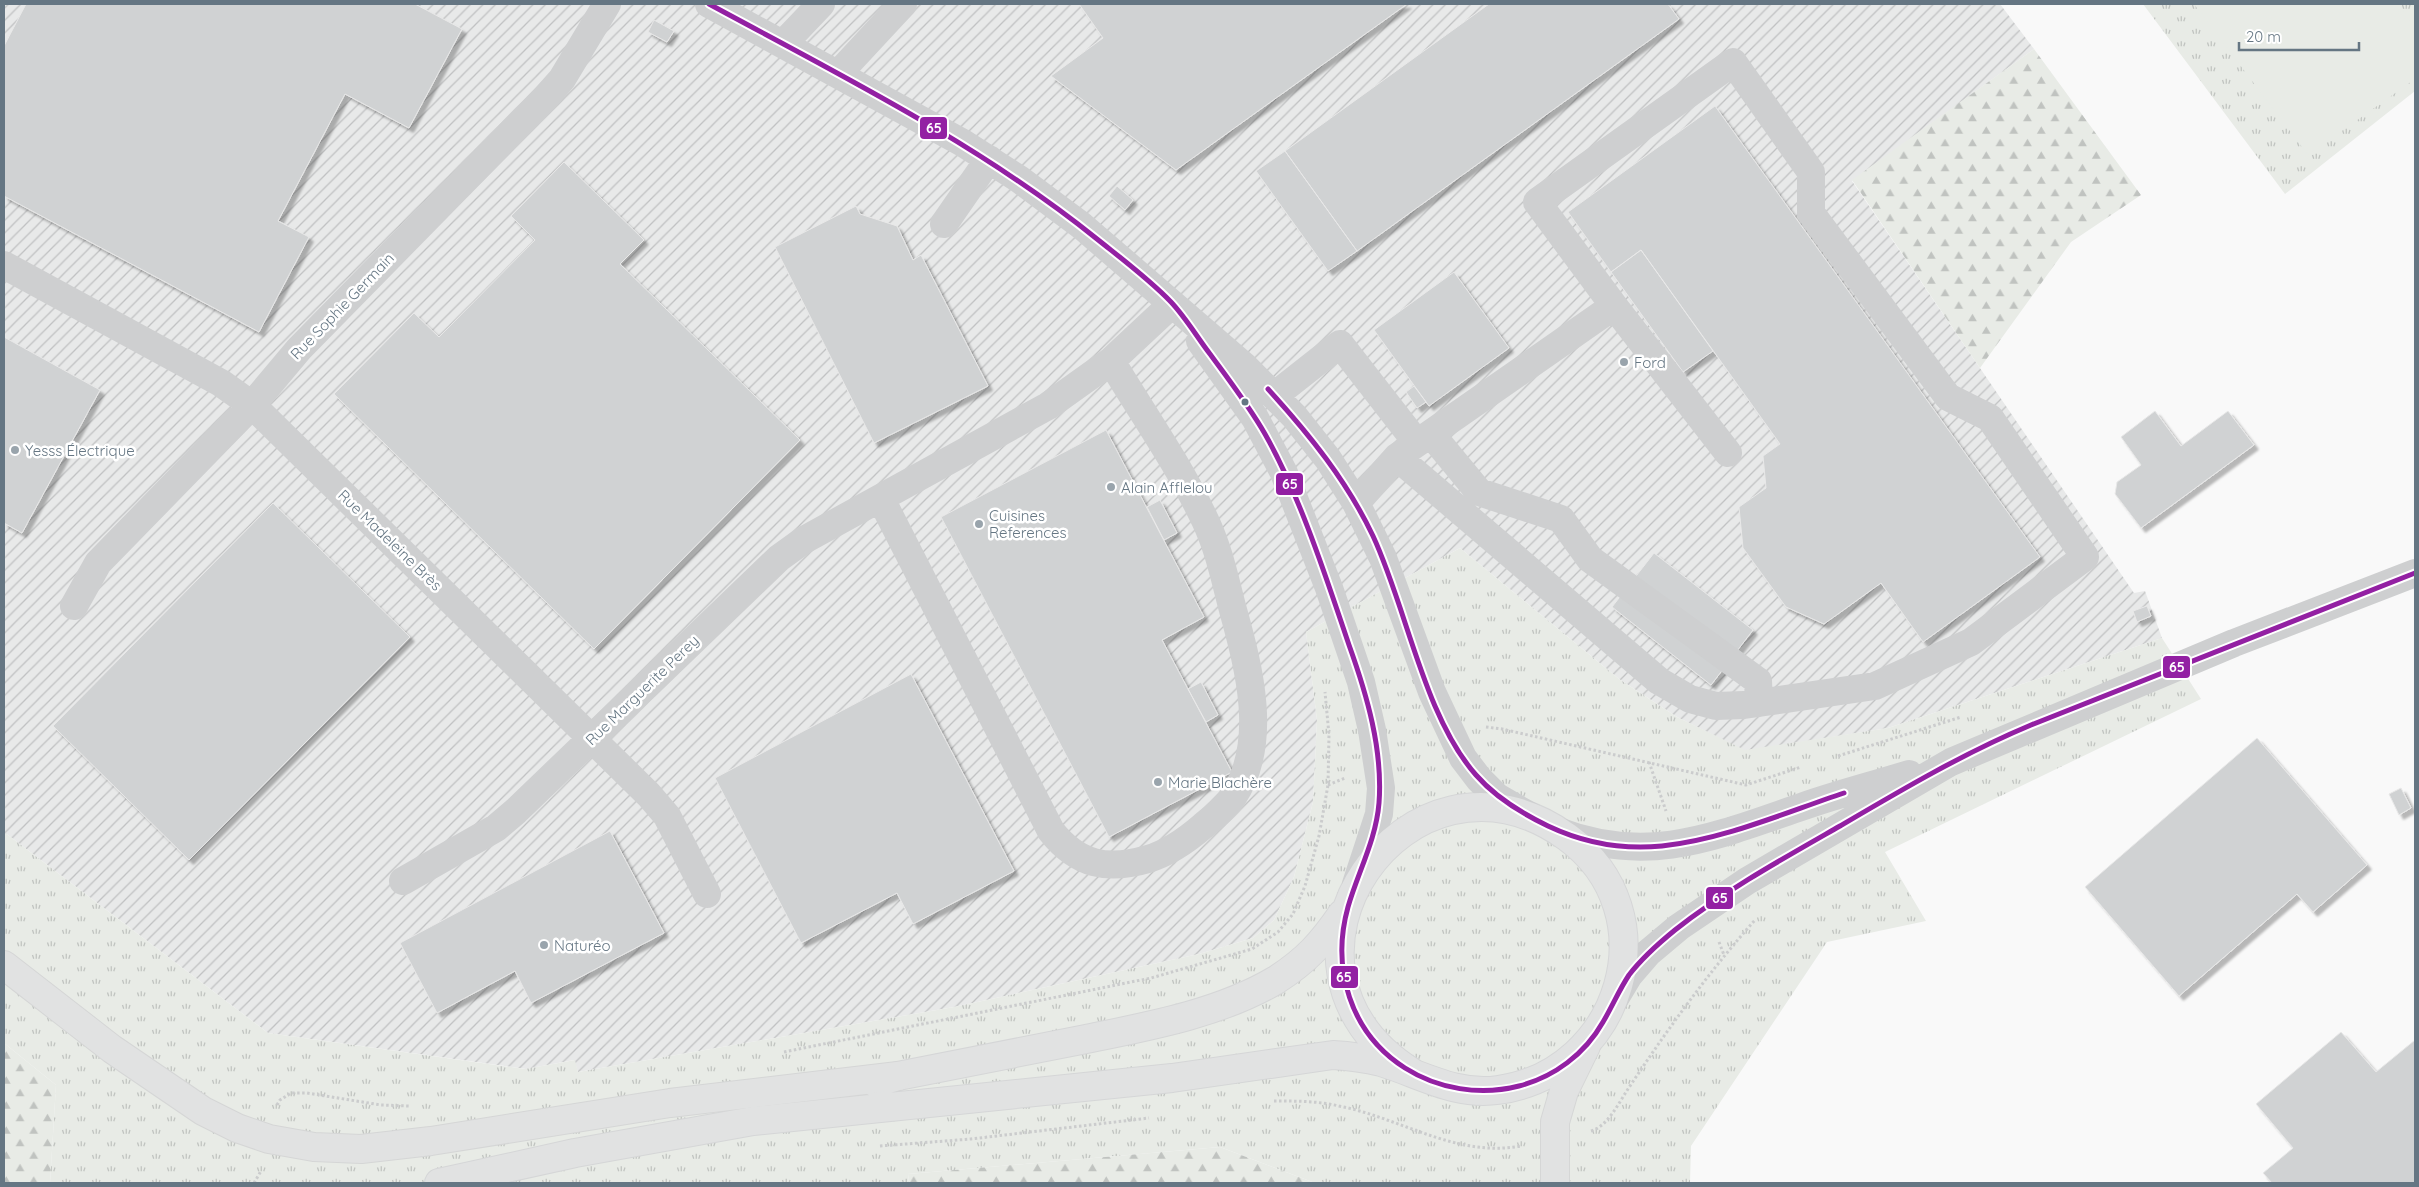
<svg xmlns="http://www.w3.org/2000/svg" width="2419" height="1187" font-family="Quicksand,sans-serif">
<defs>
<pattern id="industrial-furrows" width="10" height="10" patternUnits="userSpaceOnUse" patternTransform="scale(1.25)"><rect width="10" height="10" fill="#e8e9e9"/><path d="M-1 1l2-2M0 10L10 0M9 11l2-2" fill="none" stroke="#c0c1c2"/></pattern>
<pattern id="grass-tufts" width="24" height="20" patternUnits="userSpaceOnUse" patternTransform="scale(1.25)"><rect width="24" height="20" fill="#e8ebe6"/><path d="M3 7l-1-3M5 7V3M7 7l1-3M15 17l-1-3M17 17v-4M19 17l1-3" fill="none" stroke="#c0c3c0"/></pattern>
<pattern id="forest-firs" width="22" height="20" patternUnits="userSpaceOnUse" patternTransform="scale(1.25)"><rect width="22" height="20" fill="#e8ebe6"/><path d="M5 1l3.5 6h-7zM16 11l3.5 6h-7z" fill="#c0c3c0"/></pattern>
<filter id="shadow"><feDropShadow dx="4.5" dy="4.5" stdDeviation="1" flood-color="#0004"/></filter>
</defs>
<rect width="100%" height="100%" fill="#f9f9f9"/>
<path fill="url(#industrial-furrows)" d="M 4,4 L 2000,4 L 2034,49 L 1852,181 L 2134,593 L 2145,591 L 2162,638 L 1888,728 L 1745,751 L 1677,717 L 1619,679 L 1460,548 L 1306,632 L 1317,720 L 1313,802 L 1294,877 L 1274,920 L 1253,938 L 1199,954 L 954,1007 L 578,1072 L 574,1060 L 526,1069 L 268,1033 L 4,832 Z"/>
<path fill="url(#grass-tufts)" d="M 2143,4 L 2415,4 L 2415,91 L 2285,194 Z
M 1460,548 L 1619,679 L 1677,717 L 1745,750 L 1888,728 L 2162,638 L 2201,699 L 1885,852 L 1926,921 L 1827,942 L 1691,1146 L 1690,1183 L 1315,1183 L 1220,1147 L 908,1174 L 909,1183 L 50,1183 L 56,1085 L 4,1043 L 4,832 L 268,1033 L 525,1069 L 575,1060 L 578,1072 L 954,1007 L 1199,954 L 1253,938 L 1274,920 L 1294,877 L 1313,802 L 1317,720 L 1306,632 Z"/>
<path fill="url(#forest-firs)" d="M 2034,49 L 2141,195 L 2071,242 L 1980,368 L 1852,180 Z
M 4,1043 L 56,1085 L 50,1183 L 4,1183 Z
M 1220,1147 L 1315,1183 L 909,1183 L 908,1174 Z"/>
<path fill="#e8ebe6" d="M 2194,4 L 2398,4 L 2415,28 L 2415,79 L 2308,155 Z"/>
<path fill="#d0d2d3" stroke="#e8e8e8" filter="url(#shadow)" d="M 26,4 L 415,4 L 462,29 L 409,128 L 345,94 L 278,221 L 309,237 L 259,332 L 4,196 L 4,46 Z
M 1079,4 L 1407,4 L 1176,170 L 1051,76 L 1103,38 Z
M 1489,4 L 1668,4 L 1679,19 L 1357,251 L 1285,151 Z
M 654,20 L 674,31 L 667,42 L 648,32 Z
M 1715,106 L 2040,557 L 1923,642 L 1881,583 L 1824,624 L 1786,607 L 1743,548 L 1739,507 L 1766,488 L 1763,456 L 1780,444 L 1641,250 L 1611,272 L 1568,212 Z
M 1285,151 L 1357,251 L 1328,271 L 1256,171 Z
M 564,162 L 644,240 L 620,264 L 800,440 L 594,649 L 334,394 L 414,313 L 439,337 L 535,240 L 511,216 Z
M 1117,186 L 1133,200 L 1125,210 L 1109,196 Z
M 856,206 L 860,214 L 897,226 L 913,260 L 921,255 L 988,386 L 874,443 L 775,247 Z
M 1641,250 L 1713,351 L 1683,372 L 1611,272 Z
M 1454,272 L 1509,348 L 1429,406 L 1374,330 Z
M 4,337 L 100,390 L 22,533 L 4,523 Z
M 1414,386 L 1426,402 L 1417,408 L 1406,392 Z
M 2155,411 L 2181,446 L 2228,411 L 2254,445 L 2141,528 L 2115,494 L 2117,482 L 2141,465 L 2121,437 Z
M 1106,430 L 1204,617 L 1162,640 L 1232,772 L 1109,837 L 941,517 Z
M 1160,500 L 1177,533 L 1164,540 L 1147,507 Z
M 273,503 L 410,637 L 189,860 L 53,726 Z
M 1654,553 L 1753,630 L 1711,685 L 1612,607 Z
M 2147,606 L 2151,616 L 2137,622 L 2133,611 Z
M 911,674 L 1014,871 L 913,924 L 897,893 L 801,943 L 715,778 Z
M 1201,682 L 1218,715 L 1206,722 L 1188,689 Z
M 2257,738 L 2367,865 L 2313,912 L 2297,894 L 2179,996 L 2085,887 Z
M 2401,788 L 2411,808 L 2399,815 L 2389,794 Z
M 610,831 L 664,933 L 531,1003 L 515,971 L 437,1013 L 400,943 Z
M 2341,1032 L 2376,1072 L 2415,1040 L 2415,1183 L 2272,1183 L 2263,1173 L 2293,1148 L 2256,1104 Z"/>
<g fill="none" stroke-linecap="round" stroke-linejoin="round">
<defs>
<path id="major" d="M 876,1083 L 898,1076 C 959,1064 1020,1052 1081,1040 C 1145,1027 1219,1014 1276,980 C 1307,960 1322,943 1342,914
M 439,1183 L 575,1153 L 753,1121 L 1172,1078 L 1333,1055 C 1349,1056 1365,1058 1381,1062 C 1421,1074 1455,1096 1498,1090 C 1622,1073 1671,913 1567,837 C 1409,723 1239,964 1413,1073"/>
<path id="highway" d="M 4,965 L 112,1049 L 203,1111 L 237,1128 L 269,1139 L 314,1147 L 361,1149 L 431,1141 L 670,1103 L 898,1076
M 1555,1183 L 1555,1122 L 1564,1091 L 1586,1046"/>
</defs>
<use href="#major" stroke="#d5d6d7" stroke-width="30"/>
<use href="#highway" stroke="#d5d6d6" stroke-width="30"/>
<path stroke="#cbcccd" stroke-width="3" stroke-dasharray="2.5 2.5" stroke-linecap="butt" d="M 1486,727 L 1502,729 L 1746,785 L 1801,767
M 1838,756 L 1961,717
M 1649,762 L 1666,811
M 1328,785 L 1345,778
M 1719,942 L 1724,955
M 784,1052 L 1151,978 L 1252,949 L 1278,932 L 1293,914 L 1305,886 L 1319,836 L 1328,785 L 1329,735 L 1325,692
M 1274,1101 C 1296,1101 1318,1101 1339,1106 C 1401,1118 1456,1158 1521,1146
M 277,1105 L 280,1100 L 291,1093 L 307,1093 L 381,1105 L 409,1106
M 1591,1131 C 1608,1126 1618,1104 1628,1089 C 1667,1030 1708,973 1755,920
M 880,1146 L 971,1139 L 1149,1118
M 254,1183 L 261,1171"/>
<path stroke="#cecfd0" stroke-width="28" d="M 709,4 L 963,143 L 1019,179 L 1082,226 L 1243,365 L 1294,416 L 1328,459 L 1356,503 L 1383,558 L 1432,692 L 1463,758 L 1479,779 L 1497,797 L 1530,816
M 783,44 L 821,4
M 838,74 L 903,4
M 944,224 L 989,159
M 4,265 L 221,383 L 252,405 L 649,795 L 667,816 L 707,894
M 1614,306 L 1728,453
M 1200,341 L 1255,418 L 1284,473 L 1329,588 L 1361,682 L 1372,730 L 1381,788 L 1379,814 L 1356,884
M 1274,396 L 1340,344 L 1417,443
M 1431,434 L 1479,492 L 1561,519 L 1590,559 L 1758,681 L 1759,703
M 881,499 L 1051,831 C 1078,865 1107,871 1148,859 C 1168,853 1188,839 1203,826 C 1213,818 1225,808 1233,797 C 1269,743 1249,668 1233,610 C 1225,580 1219,549 1205,520 C 1179,465 1143,414 1111,361
M 1356,503 L 1397,457 L 1614,306 L 1537,202 L 1733,62 L 1811,172 L 1811,213 L 1948,397 L 1990,418 L 2085,557 L 1971,642 L 1875,686 L 1744,705 L 1716,706 L 1690,699 L 1659,681 L 1397,457
M 74,606 L 98,563 L 252,405 L 299,349 L 546,97 L 562,79 L 607,4
M 1558,831 C 1649,866 1716,836 1804,806 C 1838,794 1874,785 1909,774
M 403,881 L 496,828 L 516,811 L 779,558 L 804,540 L 1048,406 L 1111,361 L 1172,304
M 1614,1000 L 1629,975 L 1648,953 L 1679,927 L 1747,881 L 1951,762 L 2234,643 L 2415,573"/>
<use href="#major" stroke="#e1e2e2" stroke-width="28"/>
<use href="#highway" stroke="#e1e2e2" stroke-width="28"/>
<defs>
<path id="bus-1" d="M 709,4 C 842,76 979,144 1097,239 C 1122,259 1149,279 1171,302 C 1186,318 1197,337 1210,354 C 1229,380 1249,406 1265,434 C 1300,496 1326,577 1349,645 C 1367,695 1383,750 1379,803 C 1376,840 1358,872 1348,907 C 1331,968 1350,1033 1405,1068 C 1438,1089 1480,1096 1519,1086 C 1554,1077 1585,1054 1603,1022 C 1612,1007 1619,990 1629,975 C 1642,958 1659,943 1675,930 C 1726,890 1784,858 1840,826 C 1903,789 1964,753 2031,725 L 2415,573
M 1268,389 C 1309,434 1347,481 1373,536 C 1407,609 1424,716 1476,775 C 1496,798 1521,813 1548,826 C 1584,843 1622,850 1662,846 C 1725,839 1784,813 1844,793"/>
</defs>
<use href="#bus-1" stroke="#fff" stroke-width="9"/>
<use href="#bus-1" stroke="#9320a3" stroke-width="5"/>
</g>
<g fill="#99a4ac" stroke="#fff" stroke-width="2">
<circle cx="1624" cy="362" r="5"/>
<circle cx="15" cy="450" r="5"/>
<circle cx="1111" cy="487" r="5"/>
<circle cx="979" cy="524" r="5"/>
<circle cx="1158" cy="782" r="5"/>
<circle cx="544" cy="945" r="5"/>
</g>
<circle fill="#657683" stroke="#fff" stroke-width="2" cx="1245" cy="402" r="4.5"/>
<g text-anchor="middle" dominant-baseline="central" stroke-width="5" stroke-linejoin="round" paint-order="stroke">
<g font-size="15" fill="#657683" stroke="#fff">
<text transform="translate(342 306) rotate(-46)">Rue Sophie Germain</text>
<text transform="translate(390 540) rotate(44)">Rue Madeleine Brès</text>
<text transform="translate(642 690) rotate(-44)">Rue Marguerite Perey</text>
</g>
<g font-size="15" fill="#657683" stroke="#fff" text-anchor="start">
<text x="1634" y="362">Ford</text>
<text x="25" y="450">Yesss Électrique</text>
<text x="1121" y="487">Alain Afflelou</text>
<text x="989" y="515">Cuisines<tspan x="989" dy="17">References</tspan></text>
<text x="1168" y="782">Marie Blachère</text>
<text x="554" y="945">Naturéo</text>
</g>
</g>
<g stroke="#fff" stroke-width="2">
<rect x="919" y="116" width="29" height="24" rx="5" fill="#9320a3"/>
<rect x="1275" y="472" width="29" height="24" rx="5" fill="#9320a3"/>
<rect x="2162" y="655" width="29" height="24" rx="5" fill="#9320a3"/>
<rect x="1705" y="886" width="29" height="24" rx="5" fill="#9320a3"/>
<rect x="1330" y="965" width="29" height="24" rx="5" fill="#9320a3"/>
</g>
<g font-size="14" text-anchor="middle" font-weight="bold" fill="#fff">
<text x="934" y="133">65</text>
<text x="1290" y="489">65</text>
<text x="2177" y="672">65</text>
<text x="1720" y="903">65</text>
<text x="1344" y="982">65</text>
</g>
<rect width="2419" height="1187" fill="none" stroke="#657683" stroke-width="10"/>
<path d="M2239 42v8h120v-8" fill="none" stroke="#657683" stroke-width="2.5"/>
<text x="2246" y="42" font-size="15" fill="#657683" stroke="#ffffff" stroke-width="4" paint-order="stroke">20 m</text>
</svg>
